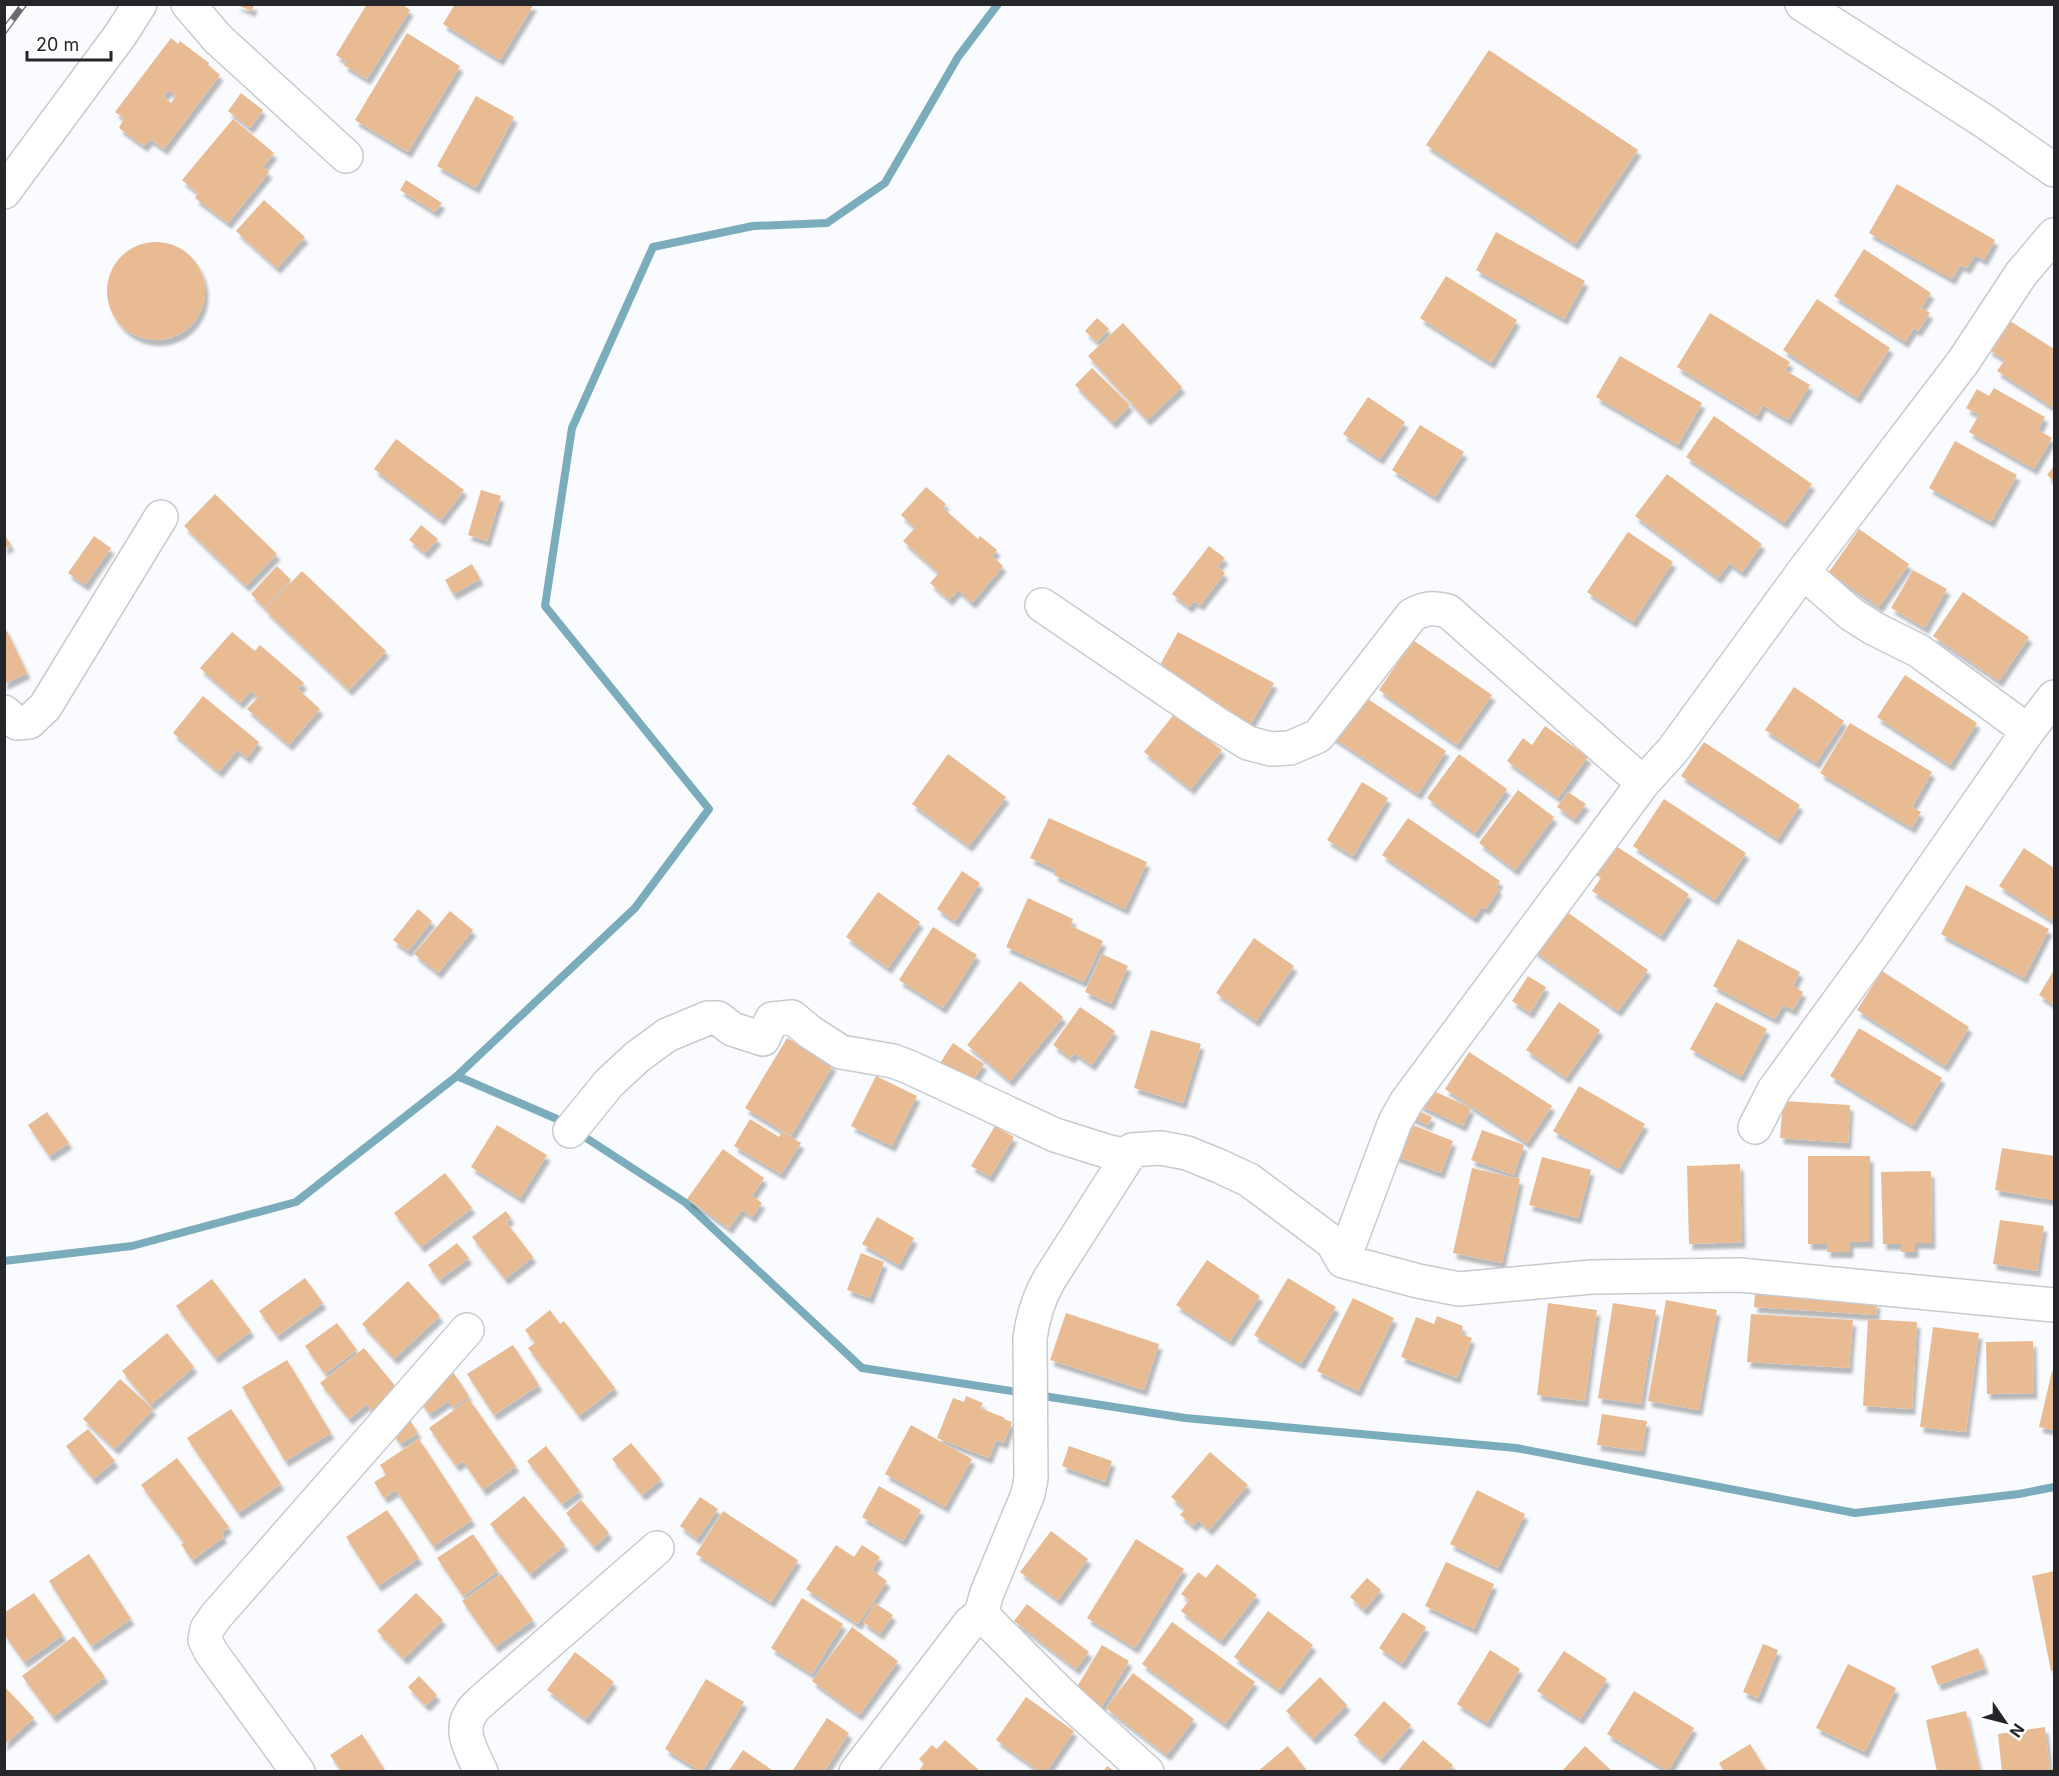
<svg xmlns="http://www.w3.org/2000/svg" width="2059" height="1776" font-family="Inter,sans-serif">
<defs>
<filter id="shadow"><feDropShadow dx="3.5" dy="6" stdDeviation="1.5" flood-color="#0004"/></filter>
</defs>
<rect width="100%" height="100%" fill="#fafbfe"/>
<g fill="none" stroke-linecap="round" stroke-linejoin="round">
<path stroke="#7aacbb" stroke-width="8" d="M 457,1076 L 557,1119 L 566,1125
M 577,1132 L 686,1203 L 862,1368 L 1024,1393
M 4,1261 L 132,1246 L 296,1202 L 457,1076 L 635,908 L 709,809 L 545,606 L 572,428 L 653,247 L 753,226 L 827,223 L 885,183 L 958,57 L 998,4
M 1037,1395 L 1185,1418 L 1516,1448 L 1855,1513 L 2019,1494 L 2054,1487"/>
</g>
<path fill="#e9bb93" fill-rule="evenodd" filter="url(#shadow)" d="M 235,4 L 254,4 L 252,11 Z
M 367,4 L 402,4 L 410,10 L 367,79 L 344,65 L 346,61 L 336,55 Z
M 455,4 L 534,4 L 500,60 L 443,24 Z
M 407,33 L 460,66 L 408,152 L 355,120 Z
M 171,38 L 178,44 L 180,41 L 209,63 L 208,65 L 220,75 L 164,149 L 150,139 L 144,146 L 119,128 L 124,118 L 115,112 ZM 168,90 L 176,96 L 171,103 L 164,97 Z
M 1489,50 L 1638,150 L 1575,244 L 1426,145 Z
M 241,93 L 263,110 L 250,128 L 228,111 Z
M 476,96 L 514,117 L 476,188 L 437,166 Z
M 233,119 L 274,153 L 263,167 L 269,172 L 228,223 L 195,198 L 198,193 L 182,180 Z
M 406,180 L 442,203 L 435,212 L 400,190 Z
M 1897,184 L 1995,240 L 1984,260 L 1975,255 L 1967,268 L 1960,265 L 1952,279 L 1869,233 Z
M 264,200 L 305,237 L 277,268 L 236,231 Z
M 1496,232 L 1585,281 L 1564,319 L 1476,270 Z
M107 291a49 49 0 1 1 98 0a49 49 0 1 1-98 0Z
M 1864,249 L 1931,293 L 1921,308 L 1930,313 L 1918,331 L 1914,328 L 1905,342 L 1834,296 Z
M 1446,276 L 1517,320 L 1491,363 L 1420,318 Z
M 1817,299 L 1890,348 L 1857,398 L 1783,350 Z
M 1710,313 L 1790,362 L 1785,370 L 1810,385 L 1788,420 L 1763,405 L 1757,416 L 1677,367 Z
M 1097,318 L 1109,329 L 1097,342 L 1085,331 Z
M 2007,319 L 2054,349 L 2054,408 L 1997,371 L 2005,360 L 1988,349 Z
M 1123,323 L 1182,387 L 1147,420 L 1088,356 Z
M 1620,356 L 1702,403 L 1678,445 L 1596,397 Z
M 1092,368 L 1130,405 L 1113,423 L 1075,385 Z
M 1994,388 L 2045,417 L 2038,430 L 2052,438 L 2034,469 L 1969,432 L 1979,415 L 1966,408 L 1977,389 L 1989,396 Z
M 1368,397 L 1405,422 L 1380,459 L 1343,434 Z
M 1714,416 L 1812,484 L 1784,523 L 1686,457 Z
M 1420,425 L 1464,452 L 1435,497 L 1392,470 Z
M 396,439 L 464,490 L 441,520 L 374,469 Z
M 1955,441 L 2017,475 L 1991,522 L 1929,488 Z
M 2054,466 L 2054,481 L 2047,475 Z
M 1667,474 L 1762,544 L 1742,572 L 1729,563 L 1718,578 L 1635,516 Z
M 926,487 L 946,504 L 943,508 L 978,539 L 980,536 L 997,550 L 992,556 L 1003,566 L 972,603 L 958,590 L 949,600 L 930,583 L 939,573 L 903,541 L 915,528 L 901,515 Z
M 481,490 L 501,496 L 487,541 L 468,535 Z
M 215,494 L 277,554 L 246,586 L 184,526 Z
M 421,525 L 438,539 L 425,553 L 409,540 Z
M 1859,529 L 1909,564 L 1879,607 L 1829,572 Z
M 1628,532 L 1673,562 L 1633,622 L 1587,592 Z
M 4,534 L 11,545 L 4,549 Z
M 94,536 L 111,548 L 85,585 L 68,573 Z
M 1209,546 L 1225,558 L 1217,567 L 1225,573 L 1200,605 L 1194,601 L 1189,607 L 1172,594 Z
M 472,564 L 480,579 L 453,594 L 445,580 Z
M 277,566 L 291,580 L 265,608 L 251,594 Z
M 1913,570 L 1947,589 L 1925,628 L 1891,608 Z
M 302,571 L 386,651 L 349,690 L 265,610 Z
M 1963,592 L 2029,637 L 1999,681 L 1933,636 Z
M 4,625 L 27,673 L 4,684 Z
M 232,632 L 255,651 L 260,645 L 304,683 L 298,689 L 320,709 L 289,745 L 247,709 L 258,697 L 251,691 L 240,703 L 200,668 Z
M 1178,632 L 1274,683 L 1250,725 L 1155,674 Z
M 1413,640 L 1492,695 L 1457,745 L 1379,690 Z
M 1905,675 L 1977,723 L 1950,765 L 1877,717 Z
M 1794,687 L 1844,721 L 1816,763 L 1765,730 Z
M 1359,693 L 1446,751 L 1418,794 L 1331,736 Z
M 203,696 L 259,742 L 247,758 L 237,750 L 219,772 L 173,733 Z
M 1175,713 L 1222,750 L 1191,789 L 1144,752 Z
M 1850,723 L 1932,772 L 1912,807 L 1921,812 L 1912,828 L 1820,773 Z
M 1545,726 L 1588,757 L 1558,798 L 1507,761 L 1523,738 L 1532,745 Z
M 1704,742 L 1800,805 L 1778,839 L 1681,776 Z
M 948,754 L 1006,797 L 969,846 L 912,804 Z
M 1459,754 L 1507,789 L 1475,833 L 1427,798 Z
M 1362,782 L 1388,798 L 1353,856 L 1327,840 Z
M 1518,790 L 1554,817 L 1515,870 L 1479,843 Z
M 1568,792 L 1586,804 L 1574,819 L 1557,807 Z
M 1664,799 L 1746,853 L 1715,900 L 1633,846 Z
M 1049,818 L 1147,862 L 1125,909 L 1054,875 L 1056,870 L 1030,858 Z
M 1408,818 L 1500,881 L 1496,887 L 1499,889 L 1486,909 L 1482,907 L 1474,918 L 1382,855 Z
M 1610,842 L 1689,894 L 1661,936 L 1592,891 L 1601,878 L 1596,875 L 1611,852 Z
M 2024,848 L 2054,868 L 2053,921 L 1999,886 Z
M 962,871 L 980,883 L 955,921 L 937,909 Z
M 1966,885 L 2049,929 L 2024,978 L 1941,934 Z
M 878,892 L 920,922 L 888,968 L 846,937 Z
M 1028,898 L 1073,919 L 1071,926 L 1103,941 L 1084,982 L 1006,947 Z
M 418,909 L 432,921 L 408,951 L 393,940 Z
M 1563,909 L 1648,970 L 1618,1011 L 1533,950 Z
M 450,911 L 473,930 L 438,973 L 414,954 Z
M 933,927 L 977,955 L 943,1008 L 899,980 Z
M 1254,938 L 1294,966 L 1256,1021 L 1216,993 Z
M 1738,939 L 1800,972 L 1793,986 L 1803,992 L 1793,1010 L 1783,1005 L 1775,1019 L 1713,986 Z
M 1102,954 L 1128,966 L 1111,1004 L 1085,992 Z
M 2054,970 L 2054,1005 L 2039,995 Z
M 1882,971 L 1969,1027 L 1945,1066 L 1857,1010 Z
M 1528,976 L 1546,987 L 1530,1013 L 1512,1001 Z
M 1020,981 L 1063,1017 L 1010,1081 L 967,1045 Z
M 1559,1002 L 1600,1030 L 1566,1078 L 1526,1050 Z
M 1716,1002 L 1767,1029 L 1741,1077 L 1690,1049 Z
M 1080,1007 L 1115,1031 L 1092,1065 L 1075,1053 L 1071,1058 L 1053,1045 Z
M 1859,1028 L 1942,1078 L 1913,1126 L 1830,1076 Z
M 1151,1030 L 1201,1044 L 1183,1103 L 1134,1088 Z
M 787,1038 L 833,1065 L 791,1136 L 745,1108 Z
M 953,1043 L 984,1064 L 971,1083 L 940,1063 Z
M 1469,1052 L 1552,1106 L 1527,1143 L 1445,1089 Z
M 876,1076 L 917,1096 L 892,1146 L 851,1126 Z
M 1579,1086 L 1645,1124 L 1619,1169 L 1553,1131 Z
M 1427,1088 L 1471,1108 L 1463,1126 L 1419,1105 Z
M 1783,1101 L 1850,1105 L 1848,1143 L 1780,1138 Z
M 1407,1106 L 1432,1117 L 1428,1125 L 1404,1114 Z
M 47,1112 L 69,1143 L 49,1156 L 28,1125 Z
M 750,1119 L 779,1137 L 782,1132 L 801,1143 L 781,1174 L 734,1146 Z
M 1405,1122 L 1453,1141 L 1441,1173 L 1392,1155 Z
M 497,1125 L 547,1155 L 520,1198 L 471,1167 Z
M 995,1126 L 1014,1137 L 990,1177 L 971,1166 Z
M 1482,1130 L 1524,1145 L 1514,1175 L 1471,1160 Z
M 2002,1148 L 2054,1156 L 2053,1200 L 1995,1190 Z
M 723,1149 L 764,1178 L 752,1196 L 762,1203 L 752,1217 L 742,1210 L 729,1228 L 687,1199 Z
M 1808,1156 L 1870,1156 L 1870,1242 L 1850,1242 L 1850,1252 L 1827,1252 L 1827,1244 L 1808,1244 Z
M 1542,1157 L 1591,1170 L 1578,1218 L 1529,1205 Z
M 1740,1164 L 1742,1242 L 1689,1244 L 1687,1166 Z
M 1472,1168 L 1520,1179 L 1502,1263 L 1453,1253 Z
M 1931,1171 L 1932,1243 L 1915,1243 L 1915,1252 L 1901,1252 L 1901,1244 L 1883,1244 L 1881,1172 Z
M 445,1173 L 472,1208 L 421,1247 L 394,1213 Z
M 506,1211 L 511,1218 L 506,1222 L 533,1257 L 505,1279 L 472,1237 Z
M 877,1217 L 914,1238 L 899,1265 L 862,1244 Z
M 2000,1220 L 2044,1226 L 2037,1271 L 1993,1264 Z
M 457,1243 L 469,1258 L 439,1280 L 428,1265 Z
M 861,1253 L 884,1262 L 870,1298 L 847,1290 Z
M 1207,1260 L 1260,1296 L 1230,1341 L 1176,1305 Z
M 305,1278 L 323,1303 L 277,1336 L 259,1311 Z
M 1288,1278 L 1336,1307 L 1301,1364 L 1254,1335 Z
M 212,1279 L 251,1331 L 215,1358 L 176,1306 Z
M 408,1281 L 440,1316 L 394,1359 L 362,1324 Z
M 1755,1293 L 1877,1302 L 1876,1315 L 1754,1307 Z
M 1353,1298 L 1394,1318 L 1358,1391 L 1317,1371 Z
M 1666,1300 L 1717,1310 L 1699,1410 L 1648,1401 Z
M 1548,1303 L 1597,1310 L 1585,1401 L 1537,1395 Z
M 1613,1303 L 1656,1310 L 1641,1404 L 1598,1398 Z
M 550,1310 L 560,1324 L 564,1321 L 615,1388 L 579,1416 L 528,1348 L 535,1343 L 525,1330 Z
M 1066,1313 L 1159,1344 L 1144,1390 L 1050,1360 Z
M 1751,1314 L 1853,1320 L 1849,1368 L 1747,1362 Z
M 1437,1316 L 1463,1326 L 1461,1334 L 1472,1338 L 1457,1378 L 1401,1357 L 1416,1317 L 1434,1324 Z
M 1868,1319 L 1917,1322 L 1912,1409 L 1863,1406 Z
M 337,1323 L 357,1350 L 325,1374 L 305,1346 Z
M 1933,1327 L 1979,1333 L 1966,1432 L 1920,1427 Z
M 167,1333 L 194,1367 L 150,1405 L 122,1371 Z
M 2033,1341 L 2034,1393 L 1987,1394 L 1986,1342 Z
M 513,1345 L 539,1385 L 494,1415 L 467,1374 Z
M 364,1348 L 400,1392 L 373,1413 L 367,1404 L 349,1419 L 320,1383 Z
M 287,1360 L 331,1433 L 285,1461 L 242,1387 Z
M 2052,1371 L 2054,1372 L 2054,1430 L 2039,1427 Z
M 453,1372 L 469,1396 L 453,1408 L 448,1401 L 429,1414 L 417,1396 Z
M 120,1379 L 153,1409 L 115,1449 L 83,1419 Z
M 966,1396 L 983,1403 L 980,1408 L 1005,1418 L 1004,1419 L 1012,1422 L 1004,1443 L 996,1440 L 989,1458 L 937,1438 L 953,1398 L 964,1402 Z
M 469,1399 L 516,1466 L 483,1490 L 463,1461 L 456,1466 L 429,1428 Z
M 231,1409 L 281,1484 L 238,1513 L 187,1438 Z
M 1602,1414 L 1647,1421 L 1642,1451 L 1597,1445 Z
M 410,1420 L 418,1433 L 400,1444 L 392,1432 Z
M 911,1425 L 972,1459 L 945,1507 L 885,1474 Z
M 88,1429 L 115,1461 L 93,1479 L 66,1446 Z
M 419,1439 L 472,1520 L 433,1546 L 396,1490 L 384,1498 L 374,1482 L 386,1475 L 380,1465 Z
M 631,1443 L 661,1479 L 642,1495 L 612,1459 Z
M 546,1446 L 580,1491 L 562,1504 L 527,1461 Z
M 1069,1446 L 1112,1461 L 1105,1482 L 1062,1466 Z
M 1210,1452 L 1248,1485 L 1209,1530 L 1198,1520 L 1193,1526 L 1180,1515 L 1185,1509 L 1171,1497 Z
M 177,1458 L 229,1527 L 221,1533 L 224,1537 L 192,1560 L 181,1544 L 184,1543 L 141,1485 Z
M 879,1486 L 921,1510 L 903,1541 L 862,1517 Z
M 1477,1490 L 1525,1514 L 1498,1568 L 1450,1544 Z
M 524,1496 L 565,1545 L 530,1574 L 490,1524 Z
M 700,1497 L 718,1509 L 697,1539 L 680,1526 Z
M 581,1500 L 609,1533 L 594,1547 L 566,1513 Z
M 387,1510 L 419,1558 L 378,1586 L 346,1537 Z
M 723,1511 L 798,1560 L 771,1602 L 696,1554 Z
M 1051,1531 L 1088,1559 L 1058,1600 L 1020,1572 Z
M 473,1534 L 498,1571 L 463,1596 L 437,1558 Z
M 1136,1539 L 1184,1569 L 1135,1648 L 1087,1618 Z
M 836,1545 L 854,1557 L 862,1545 L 880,1557 L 872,1570 L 887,1581 L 858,1624 L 806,1589 Z
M 89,1554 L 131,1619 L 91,1646 L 49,1581 Z
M 1446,1562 L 1494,1584 L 1474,1629 L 1425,1606 Z
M 1217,1564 L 1257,1595 L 1221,1641 L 1181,1611 L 1189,1600 L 1181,1594 L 1198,1572 L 1206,1578 Z
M 2054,1571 L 2054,1670 L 2051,1671 L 2032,1576 Z
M 501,1574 L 533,1620 L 495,1647 L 462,1601 Z
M 1367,1578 L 1381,1590 L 1364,1610 L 1350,1597 Z
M 34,1593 L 63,1635 L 24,1662 L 4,1634 L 4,1613 Z
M 416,1593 L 443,1620 L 404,1659 L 377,1631 Z
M 802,1598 L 843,1624 L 812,1674 L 771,1648 Z
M 875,1603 L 893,1615 L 880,1634 L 863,1622 Z
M 1027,1604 L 1089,1652 L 1076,1669 L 1014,1621 Z
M 1268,1611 L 1313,1645 L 1279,1690 L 1234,1657 Z
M 1403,1612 L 1426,1627 L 1402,1664 L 1379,1648 Z
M 1172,1622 L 1255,1682 L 1225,1724 L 1142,1664 Z
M 852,1627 L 898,1661 L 859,1715 L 812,1681 Z
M 74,1636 L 105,1677 L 53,1717 L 22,1676 Z
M 1763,1644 L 1778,1650 L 1758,1698 L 1743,1692 Z
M 1102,1645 L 1129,1661 L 1101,1708 L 1074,1692 Z
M 1978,1648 L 1985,1668 L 1938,1685 L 1931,1666 Z
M 1490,1650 L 1520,1669 L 1487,1723 L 1457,1704 Z
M 1564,1651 L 1607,1679 L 1580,1719 L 1537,1691 Z
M 575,1652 L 614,1682 L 586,1719 L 547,1690 Z
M 1848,1664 L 1896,1688 L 1865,1752 L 1816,1728 Z
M 1133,1673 L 1194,1719 L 1167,1755 L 1106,1708 Z
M 419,1676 L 437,1695 L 426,1706 L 408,1687 Z
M 1320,1677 L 1347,1705 L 1313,1739 L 1286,1711 Z
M 706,1679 L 744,1702 L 702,1772 L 665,1749 Z
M 4,1686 L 34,1718 L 4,1745 Z
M 1634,1691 L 1694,1728 L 1668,1771 L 1607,1734 Z
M 1026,1697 L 1074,1731 L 1046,1772 L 1041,1772 L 996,1740 Z
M 1384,1701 L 1411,1725 L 1381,1759 L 1354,1735 Z
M 1966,1711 L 1980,1772 L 1937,1772 L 1926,1720 Z
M 827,1718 L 849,1733 L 824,1772 L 796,1772 L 793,1770 Z
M 2045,1727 L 2050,1772 L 2002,1772 L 1998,1734 Z
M 362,1734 L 386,1772 L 342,1772 L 330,1755 Z
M 945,1740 L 981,1772 L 918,1772 L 924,1764 L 919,1759 L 932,1745 L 937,1749 Z
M 1423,1740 L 1453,1765 L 1448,1772 L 1397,1772 Z
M 1750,1744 L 1767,1772 L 1724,1772 L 1719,1763 Z
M 1288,1746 L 1308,1772 L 1257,1772 Z
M 1585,1746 L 1613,1772 L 1561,1772 Z
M 743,1750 L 775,1772 L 728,1772 Z
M 1107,1766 L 1116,1772 L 1103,1772 Z"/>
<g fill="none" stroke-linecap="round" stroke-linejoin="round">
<defs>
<path id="street" d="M 188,4 L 218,39 L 346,156
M 1802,4 L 1984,121 L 2054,170
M 4,192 L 121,34 L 140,4
M 1042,605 L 1214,722 L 1248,743 L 1271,749 L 1290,748 L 1318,736 L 1412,615 C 1425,608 1434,607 1448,611 L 1643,783
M 4,712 L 17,723 L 29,722 L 45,707 L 161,517
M 2028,731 L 2054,697
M 1755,1127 L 1774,1090 L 1876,950 L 2028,731 L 1919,651 L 1873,628 L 1851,614 L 1803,572
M 570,1131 L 609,1083 L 637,1057 L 667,1035 L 708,1018 L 718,1018 L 732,1029 L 763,1039 L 772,1019 L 792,1017 L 810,1032 L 841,1052 L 893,1061 L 909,1067 L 1055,1135 L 1106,1151 L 1124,1155 L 1132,1150 L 1161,1148 L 1187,1153 L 1219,1166 L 1249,1180 L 1332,1242 L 1343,1261 L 1418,1281 L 1459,1289 L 1591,1277 L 1740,1275 L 2054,1305
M 1343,1261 L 1395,1122 L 1407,1101 L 1643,783 L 1673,750 L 1803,572 L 1963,362 L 2021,274 L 2054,235
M 981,1614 L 1062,1695 L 1147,1772
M 298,1772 L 211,1652 L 205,1640 L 207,1629 L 216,1616 L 467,1330
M 481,1772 C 473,1754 458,1731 471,1713 C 474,1707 480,1703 484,1699 L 657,1548
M 856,1772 L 970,1623 L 981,1614 L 987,1593 L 1028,1494 L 1031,1478 L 1030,1338 C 1033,1317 1038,1299 1049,1280 L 1132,1150"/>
</defs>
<use href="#street" stroke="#c8cad1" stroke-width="36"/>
<use href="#street" stroke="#fff" stroke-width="33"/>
<defs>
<path id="rail" d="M 4,31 L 24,4"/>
</defs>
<use href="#rail" stroke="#6a6b6e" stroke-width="7"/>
<use href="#rail" stroke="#fff" stroke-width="4.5" stroke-dasharray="14" stroke-linecap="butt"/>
</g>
<rect width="2059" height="1776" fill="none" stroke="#252629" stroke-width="12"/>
<g transform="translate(2005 1722) rotate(125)" stroke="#ffffff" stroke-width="4.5" paint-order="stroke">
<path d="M0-4.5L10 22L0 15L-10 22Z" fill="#252629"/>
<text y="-9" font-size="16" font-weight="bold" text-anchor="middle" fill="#252629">N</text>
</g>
<path d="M27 51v9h84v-9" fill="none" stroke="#252629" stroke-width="3"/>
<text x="36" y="51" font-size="18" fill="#252629" stroke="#ffffff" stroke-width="4.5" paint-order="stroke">20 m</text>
</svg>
